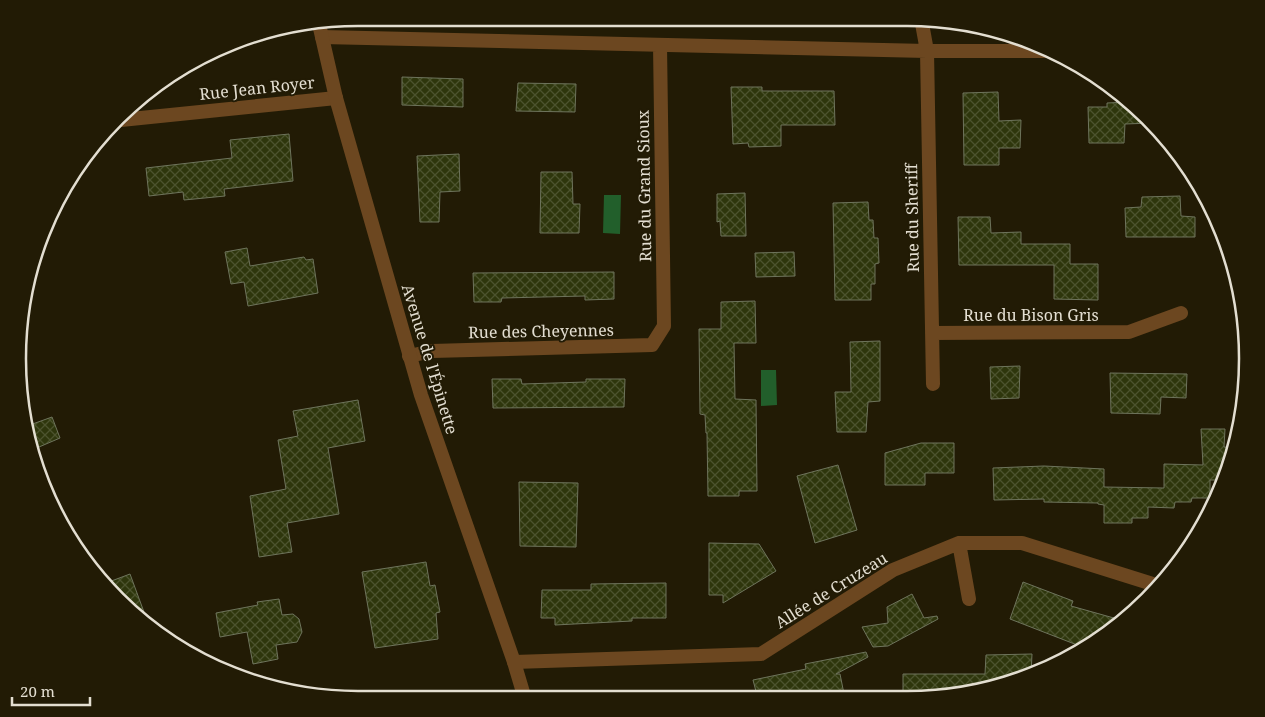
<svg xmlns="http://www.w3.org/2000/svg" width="1265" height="717" font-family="'Noto Serif',serif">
<defs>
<pattern id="building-cross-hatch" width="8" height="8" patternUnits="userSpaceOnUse" patternTransform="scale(1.25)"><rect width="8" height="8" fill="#2e360c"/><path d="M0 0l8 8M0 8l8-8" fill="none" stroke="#4c532e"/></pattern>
</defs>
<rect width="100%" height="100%" fill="#221b05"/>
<path fill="#225f2b" d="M 604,195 L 621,195 L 620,234 L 603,233 Z
M 761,370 L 776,370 L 777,405 L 761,406 Z"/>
<path fill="url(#building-cross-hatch)" stroke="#6e745c" d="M 402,77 L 463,79 L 463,107 L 402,105 Z
M 518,83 L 576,84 L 575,112 L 516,111 Z
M 731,87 L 762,87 L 762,91 L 834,91 L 835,125 L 781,125 L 781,146 L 749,147 L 748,143 L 733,144 Z
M 998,92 L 999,121 L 1021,120 L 1020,148 L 999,148 L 999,165 L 964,165 L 963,93 Z
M 1129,102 L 1152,123 L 1125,124 L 1124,143 L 1089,143 L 1088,107 L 1107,107 L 1107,103 Z
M 289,134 L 293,181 L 224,189 L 225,196 L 184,200 L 183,192 L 149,196 L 146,168 L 232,158 L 230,140 Z
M 459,154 L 460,191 L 440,192 L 439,222 L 420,222 L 417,156 Z
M 541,172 L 572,172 L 573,204 L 580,204 L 579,233 L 540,233 Z
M 745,193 L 746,236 L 721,236 L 720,221 L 717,222 L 717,194 Z
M 1180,196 L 1181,216 L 1195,217 L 1195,237 L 1126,237 L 1125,208 L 1141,207 L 1142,197 Z
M 868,202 L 869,220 L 873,220 L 874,238 L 878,238 L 879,263 L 875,264 L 875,284 L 871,284 L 871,300 L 835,300 L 833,203 Z
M 958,217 L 990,217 L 991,233 L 1021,232 L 1021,244 L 1070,244 L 1070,264 L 1098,264 L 1098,300 L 1054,299 L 1054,265 L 959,265 Z
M 247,248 L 250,266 L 304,257 L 306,260 L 313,259 L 318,293 L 248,306 L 244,282 L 231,284 L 225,252 Z
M 794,252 L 795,276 L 756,277 L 755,253 Z
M 614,272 L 614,299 L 585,300 L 585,296 L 502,298 L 501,302 L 474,302 L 473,273 Z
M 755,301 L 756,343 L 734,343 L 735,399 L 756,400 L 757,491 L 739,491 L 739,496 L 708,496 L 707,433 L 706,433 L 705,415 L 700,414 L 699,329 L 721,329 L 721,302 Z
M 880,341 L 880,401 L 868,402 L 866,432 L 837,432 L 835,392 L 851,392 L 850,342 Z
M 1020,366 L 1019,398 L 991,399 L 990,367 Z
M 1110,373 L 1187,374 L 1186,398 L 1161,397 L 1160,414 L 1111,413 Z
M 492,379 L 521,379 L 522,384 L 586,382 L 586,379 L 625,379 L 624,407 L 493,408 Z
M 358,400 L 365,441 L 328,448 L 339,514 L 287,523 L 292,552 L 259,557 L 250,496 L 286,489 L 278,440 L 298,436 L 293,411 Z
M 52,417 L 60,438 L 32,450 L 27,426 Z
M 1201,429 L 1225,429 L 1224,447 L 1234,448 L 1224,480 L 1210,480 L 1210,498 L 1192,498 L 1191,502 L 1175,502 L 1174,508 L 1148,507 L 1148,518 L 1132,518 L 1132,523 L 1104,523 L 1104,505 L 1098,504 L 1098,503 L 1044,502 L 1044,499 L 994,500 L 993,468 L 1044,466 L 1104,469 L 1104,487 L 1164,488 L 1164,464 L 1203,465 Z
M 921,443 L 954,443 L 954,473 L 925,473 L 925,485 L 885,485 L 885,453 Z
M 838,465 L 857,530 L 815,543 L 797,476 Z
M 519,482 L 578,483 L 576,547 L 520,546 Z
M 709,543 L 759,544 L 776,571 L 723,603 L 723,595 L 709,595 Z
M 426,562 L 430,586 L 435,585 L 440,612 L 436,613 L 438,639 L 375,648 L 362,572 Z
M 130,574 L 148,623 L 106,583 Z
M 1023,582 L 1073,601 L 1071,606 L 1121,620 L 1085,648 L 1010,619 Z
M 666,583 L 666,618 L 632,618 L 632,621 L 555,625 L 555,618 L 541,618 L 542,590 L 591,590 L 591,584 Z
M 912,594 L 924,618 L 937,616 L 938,619 L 888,646 L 873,647 L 862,627 L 888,623 L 887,607 Z
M 279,599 L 282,615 L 293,614 L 299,619 L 302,632 L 297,642 L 276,645 L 278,659 L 253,664 L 247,632 L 220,637 L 216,613 L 258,605 L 257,602 Z
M 866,652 L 868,657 L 836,674 L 840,674 L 845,699 L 758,699 L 753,680 L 806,669 L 805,664 Z
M 1032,654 L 1031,675 L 1016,682 L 929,699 L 903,699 L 903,674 L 985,674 L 986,655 Z"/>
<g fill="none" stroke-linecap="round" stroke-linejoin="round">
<path stroke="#6c4720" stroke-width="14" d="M 921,18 L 927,51 L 933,384
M 322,37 L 927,51 L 1048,51
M 121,120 L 336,98
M 932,333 L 1129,332 L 1181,313
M 409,356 L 432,351 L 652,345 L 664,326 L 660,45
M 959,543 L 969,599
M 514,662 L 761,654 L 893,570 L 959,543 L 1022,543 L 1159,586"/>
<path stroke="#6c4720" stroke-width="14" d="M 319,24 L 336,98 L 421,395 L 514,662 L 525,699"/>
</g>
<g text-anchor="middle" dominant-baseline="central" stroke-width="4" stroke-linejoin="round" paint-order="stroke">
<g font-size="16" fill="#e3ded1" stroke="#221b05">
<text transform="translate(257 88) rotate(-6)">Rue Jean Royer</text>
<text transform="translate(644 186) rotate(-91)">Rue du Grand Sioux</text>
<text transform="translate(912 218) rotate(-91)">Rue du Sheriff</text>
<text x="1031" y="315">Rue du Bison Gris</text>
<text transform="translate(541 331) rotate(-1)">Rue des Cheyennes</text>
<text transform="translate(430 359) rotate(73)">Avenue de l'Épinette</text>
<text transform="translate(831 590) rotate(-32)">Allée de Cruzeau</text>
</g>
</g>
<path d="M0 0H1265V717H0ZM358 26H907A332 332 0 0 1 1239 358V359A332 332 0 0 1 907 691H358A332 332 0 0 1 26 359V358A332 332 0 0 1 358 26Z" fill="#221b05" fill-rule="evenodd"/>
<path fill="none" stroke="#e3ded1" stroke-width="2.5" d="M358 26H907A332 332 0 0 1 1239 358V359A332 332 0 0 1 907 691H358A332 332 0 0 1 26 359V358A332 332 0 0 1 358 26Z"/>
<path d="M12 697v8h78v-8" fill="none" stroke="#e3ded1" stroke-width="2.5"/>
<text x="20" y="697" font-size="15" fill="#e3ded1" stroke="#221b05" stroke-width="4" paint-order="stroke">20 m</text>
</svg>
